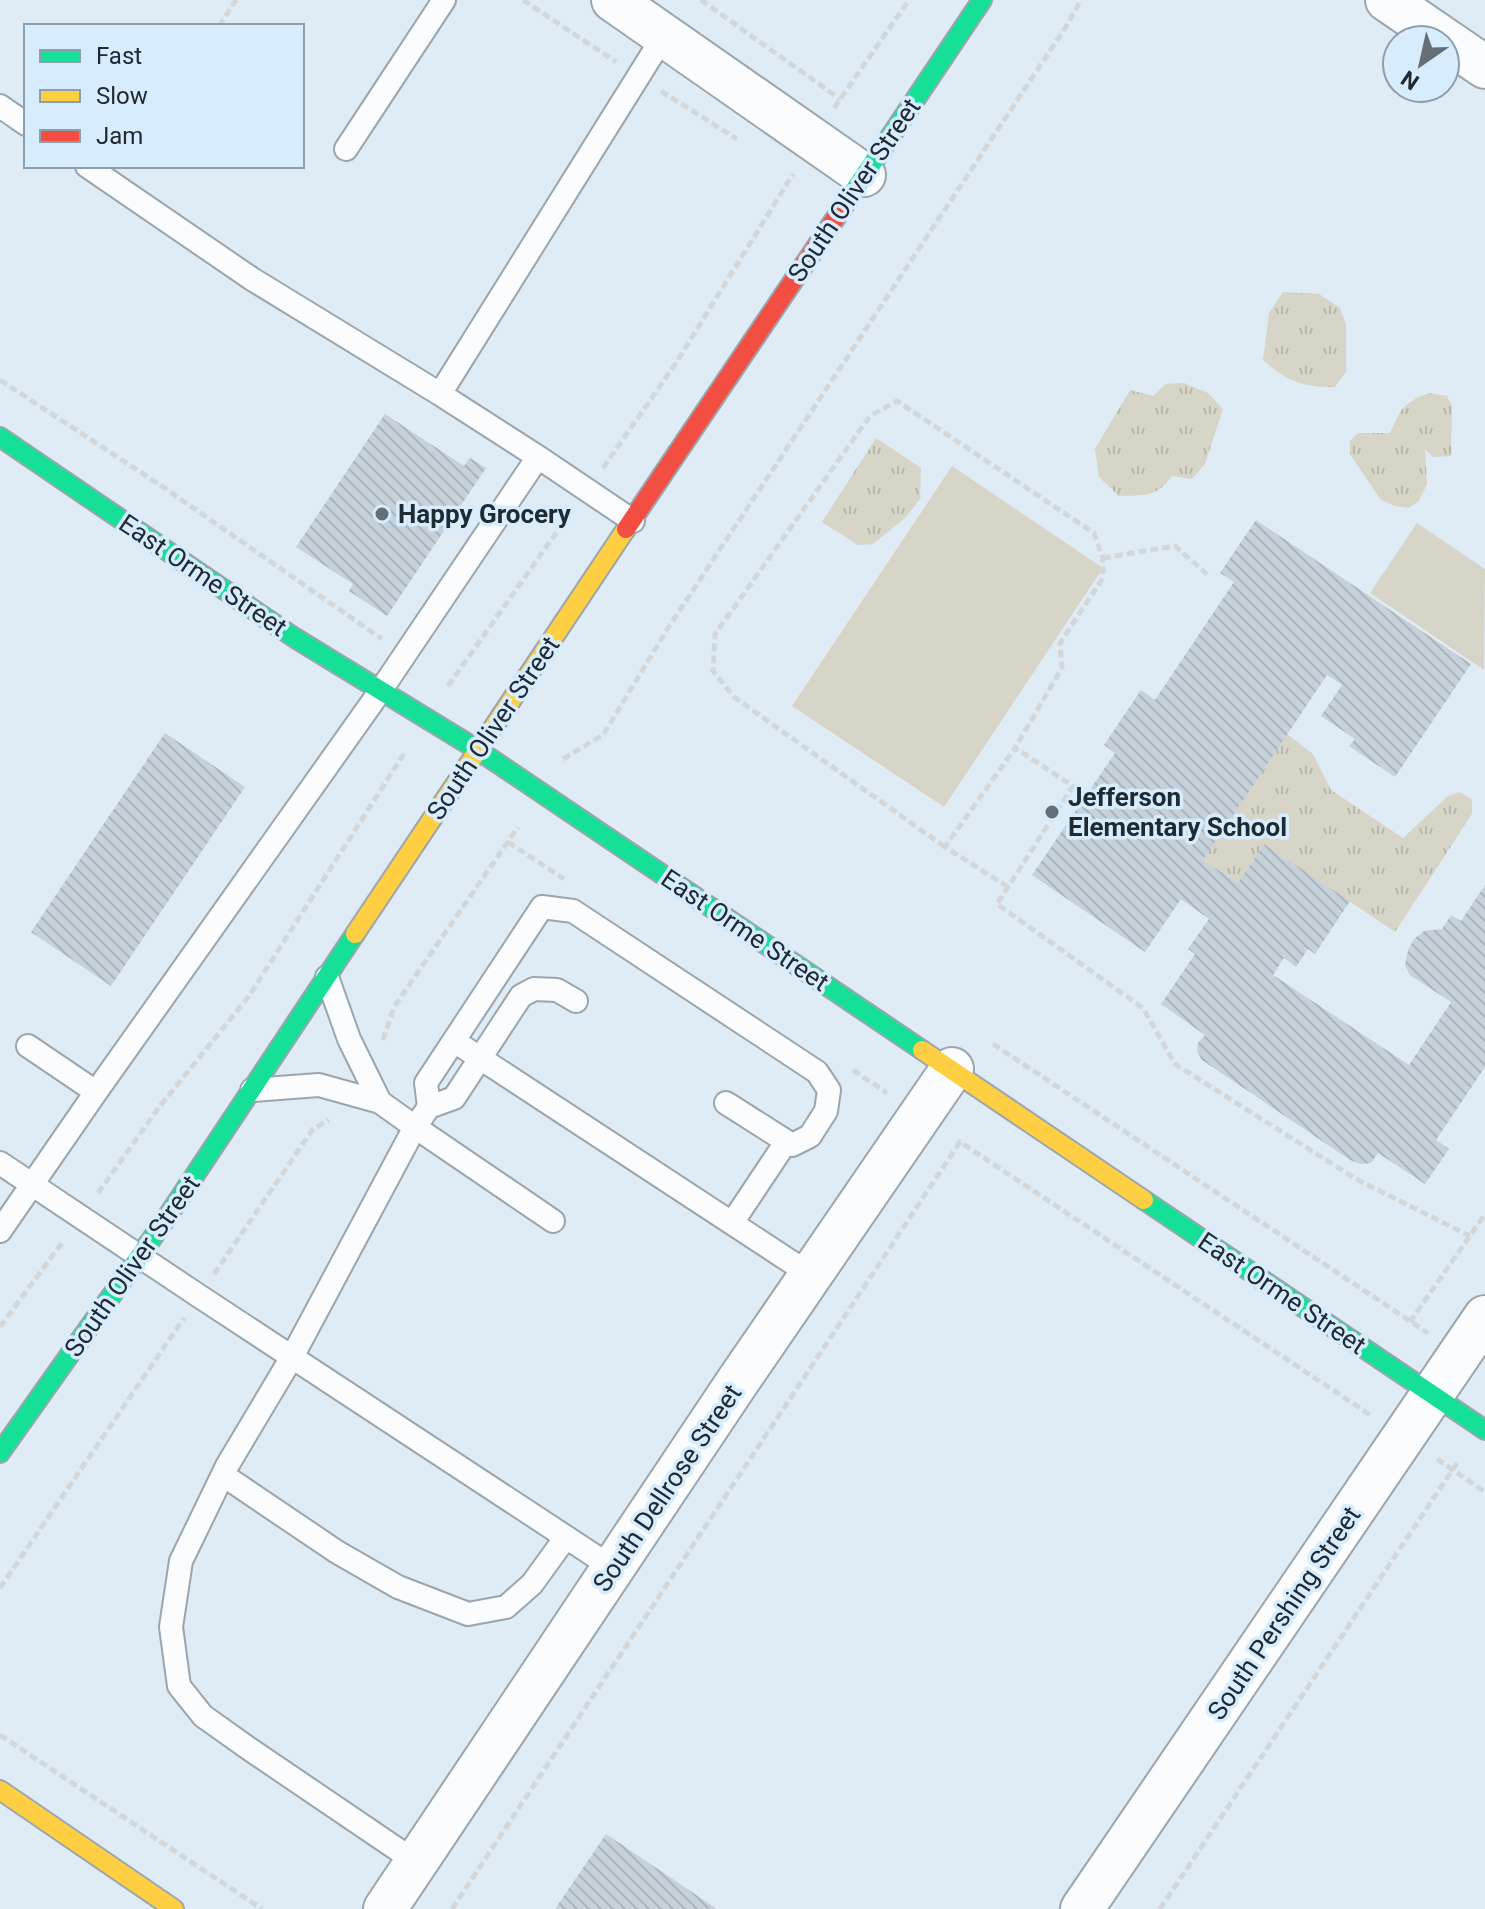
<svg xmlns="http://www.w3.org/2000/svg" width="1485" height="1909" font-family="Roboto,sans-serif">
<defs>
<pattern id="park-tufts" width="24" height="20" patternUnits="userSpaceOnUse" patternTransform="scale(2)"><rect width="24" height="20" fill="#d7d5c8"/><path d="M3 7l-1-3M5 7V3M7 7l1-3M15 17l-1-3M17 17v-4M19 17l1-3" fill="none" stroke="#b8b7ac"/></pattern>
<pattern id="building-back-hatch" width="6" height="6" patternUnits="userSpaceOnUse" patternTransform="scale(2)"><rect width="6" height="6" fill="#c7d1da"/><path d="M-1 5l2 2M0 0l6 6M5-1l2 2" fill="none" stroke="#abb4bc"/></pattern>
</defs>
<rect width="100%" height="100%" fill="#dfebf5"/>
<path fill="#d7d5c8" d="M 952,466 L 1103,568 L 944,807 L 792,706 Z
M 1417,523 L 1485,569 L 1484,670 L 1370,593 Z"/>
<path fill="url(#park-tufts)" d="M 1283,292 L 1319,294 L 1340,308 L 1346,324 L 1346,372 L 1335,387 C 1303,388 1286,381 1263,360 L 1269,313 Z
M 1184,383 L 1208,393 L 1223,409 L 1205,464 L 1192,479 L 1172,476 C 1156,498 1145,495 1119,496 L 1099,477 L 1095,449 L 1130,390 L 1153,396 L 1166,384 Z
M 1429,393 L 1447,396 L 1452,406 L 1451,456 L 1433,457 L 1425,449 L 1427,484 L 1419,501 L 1409,508 L 1395,506 L 1381,500 L 1350,454 L 1350,441 L 1358,433 L 1390,433 C 1402,407 1402,404 1429,393 Z
M 876,438 L 921,468 L 920,499 L 905,518 L 873,544 L 858,545 L 822,522 Z
M 1287,734 L 1313,754 L 1331,790 L 1403,838 L 1448,796 L 1459,792 L 1472,799 L 1472,814 L 1395,932 L 1264,844 L 1238,883 L 1203,860 Z"/>
<path fill="url(#building-back-hatch)" d="M 385,414 L 464,466 L 470,458 L 486,468 L 387,616 L 349,591 L 353,584 L 296,547 Z
M 1256,520 L 1471,664 L 1395,777 L 1349,746 L 1355,739 L 1321,716 L 1342,685 L 1327,675 L 1203,860 L 1238,883 L 1264,844 L 1350,901 L 1315,954 L 1308,949 L 1296,967 L 1284,958 L 1273,975 L 1409,1065 L 1451,1002 L 1410,975 L 1405,965 L 1408,950 L 1414,939 L 1424,931 L 1442,929 L 1451,915 L 1461,921 L 1485,885 L 1485,1067 L 1436,1140 L 1449,1149 L 1425,1184 L 1378,1153 L 1371,1163 L 1361,1164 L 1350,1160 L 1202,1060 L 1197,1051 L 1198,1043 L 1205,1035 L 1161,1004 L 1195,954 L 1188,949 L 1209,919 L 1181,899 L 1145,952 L 1032,875 L 1115,753 L 1104,745 L 1141,690 L 1155,700 L 1234,582 L 1220,573 Z
M 165,733 L 245,787 L 111,986 L 31,932 Z
M 606,1834 L 717,1909 L 555,1909 Z"/>
<g fill="none" stroke-linecap="round" stroke-linejoin="round">
<defs>
<path id="lane" d="M 0,106 L 26,124
M 346,149 L 444,0
M 87,166 L 252,279 L 440,394 L 538,457 L 633,521
M 440,394 L 663,37
M 327,977 L 349,1039 L 380,1102
M 454,1041 L 811,1275
M 28,1046 L 96,1092
M 252,1090 L 319,1085 L 380,1102 L 415,1127 L 429,1107 L 454,1098 L 521,996 L 534,989 L 557,990 L 576,1001
M 429,1107 L 426,1083 L 542,907 L 573,911 L 817,1072 L 829,1090 L 826,1111 L 810,1136 L 792,1145 L 726,1103
M 0,1163 L 199,1296 L 613,1568
M 732,1223 L 786,1142
M 0,1231 L 96,1092 L 381,690 L 538,457
M 223,1475 L 337,1552 L 398,1587 L 468,1614 L 506,1607 L 532,1584 L 566,1537
M 416,1862 L 248,1748 L 203,1716 L 179,1686 L 171,1627 L 181,1561 L 227,1466 L 292,1357 L 415,1127 L 553,1221"/>
<path id="street" d="M 613,0 L 864,175
M 1387,0 L 1485,67
M 385,1909 L 738,1381 L 952,1069
M 1082,1909 L 1485,1317"/>
<path id="fast" d="M 843,207 L 982,0
M 0,437 L 295,638 L 478,750 L 922,1050
M 1144,1200 L 1485,1430
M 0,1453 L 163,1223 L 355,934"/>
<path id="slow" d="M 355,934 L 626,529
M 922,1050 L 1144,1200
M 0,1790 L 174,1909"/>
<path id="jam" d="M 626,529 L 843,207"/>
</defs>
<use href="#lane" stroke="#9ba5ad" stroke-width="26"/>
<use href="#street" stroke="#9ba5ad" stroke-width="46"/>
<use href="#fast" stroke="#9ba5ad" stroke-width="22"/>
<use href="#slow" stroke="#9ba5ad" stroke-width="22"/>
<use href="#jam" stroke="#9ba5ad" stroke-width="22"/>
<path stroke="#d3d7da" stroke-width="5" stroke-dasharray="8 4" stroke-linecap="butt" d="M 523,0 L 616,62
M 701,0 L 840,99
M 219,26 L 236,0
M 661,91 L 737,139
M 834,108 L 909,0
M 0,380 L 166,489 L 382,639
M 603,468 L 676,363 L 793,174
M 1103,558 L 1175,546 L 1209,576
M 448,686 L 571,512
M 563,759 L 603,735 L 668,628 L 1065,28 L 1081,0
M 508,842 L 564,879
M 945,847 L 734,697 L 713,671 L 715,634 L 870,416 L 897,401 L 1094,533 L 1103,558 L 1103,578 L 1060,643 L 1062,668 L 1015,748
M 1008,887 L 945,847 L 1015,748 L 1073,786 L 1008,887 L 997,904 L 1143,1008 L 1175,1064 L 1356,1179 L 1470,1236
M 383,1040 L 394,1007 L 518,827
M 993,1044 L 1428,1333
M 853,1070 L 887,1093
M 98,1193 L 160,1106 L 249,996 L 405,752
M 214,1274 L 313,1129 L 329,1120
M 1410,1322 L 1485,1214
M 0,1327 L 64,1240
M 1437,1459 L 1485,1492
M 0,1588 L 184,1318
M 0,1735 L 262,1909
M 452,1909 L 960,1142 L 1372,1416
M 1160,1909 L 1459,1460"/>
<use href="#lane" stroke="#fafcfe" stroke-width="22"/>
<use href="#street" stroke="#fafcfe" stroke-width="42"/>
<use href="#fast" stroke="#16e098" stroke-width="18"/>
<use href="#slow" stroke="#ffcf43" stroke-width="18"/>
<use href="#jam" stroke="#f24e42" stroke-width="18"/>
</g>
<g fill="#636e76" stroke="#d7ecfd" stroke-width="3">
<circle cx="382" cy="514" r="8"/>
<circle cx="1052" cy="812" r="8"/>
</g>
<g text-anchor="middle" dominant-baseline="central" stroke-width="7" stroke-linejoin="round" paint-order="stroke">
<g font-size="26" fill="#202a32" stroke="#d7ecfd">
<text transform="translate(854 190) rotate(-56)">South Oliver Street</text>
<text transform="translate(203 575) rotate(34)">East Orme Street</text>
<text transform="translate(493 728) rotate(-56)">South Oliver Street</text>
<text transform="translate(745 930) rotate(34)">East Orme Street</text>
<text transform="translate(132 1266) rotate(-55)">South Oliver Street</text>
<text transform="translate(1282 1293) rotate(34)">East Orme Street</text>
<text transform="translate(667 1488) rotate(-56)">South Dellrose Street</text>
<text transform="translate(1284 1613) rotate(-56)">South Pershing Street</text>
</g>
<g font-size="26" font-weight="bold" fill="#202a32" stroke="#d7ecfd" text-anchor="start">
<text x="398" y="514">Happy Grocery</text>
<text x="1068" y="797">Jefferson<tspan x="1068" dy="30">Elementary School</tspan></text>
</g>
</g>
<rect x="24" y="24" width="280" height="144" fill="#d7ecfd" stroke="#8e9eac" stroke-width="2"/>
<rect x="40" y="50" width="40" height="12" fill="#16e098" stroke="#8e9eac" stroke-width="2"/>
<text x="96" y="64" font-size="24" fill="#202a32">Fast</text>
<rect x="40" y="90" width="40" height="12" fill="#ffcf43" stroke="#8e9eac" stroke-width="2"/>
<text x="96" y="104" font-size="24" fill="#202a32">Slow</text>
<rect x="40" y="130" width="40" height="12" fill="#f24e42" stroke="#8e9eac" stroke-width="2"/>
<text x="96" y="144" font-size="24" fill="#202a32">Jam</text>
<g transform="translate(1421 64) rotate(214)"><circle r="38" fill="#d7ecfd" stroke="#8e9eac" stroke-width="2"/>
<path d="M0-6L14 30L0 20L-14 30Z" fill="#636e76"/>
<text y="-12" font-size="22" font-weight="bold" text-anchor="middle" fill="#202a32">N</text>
</g>
</svg>
